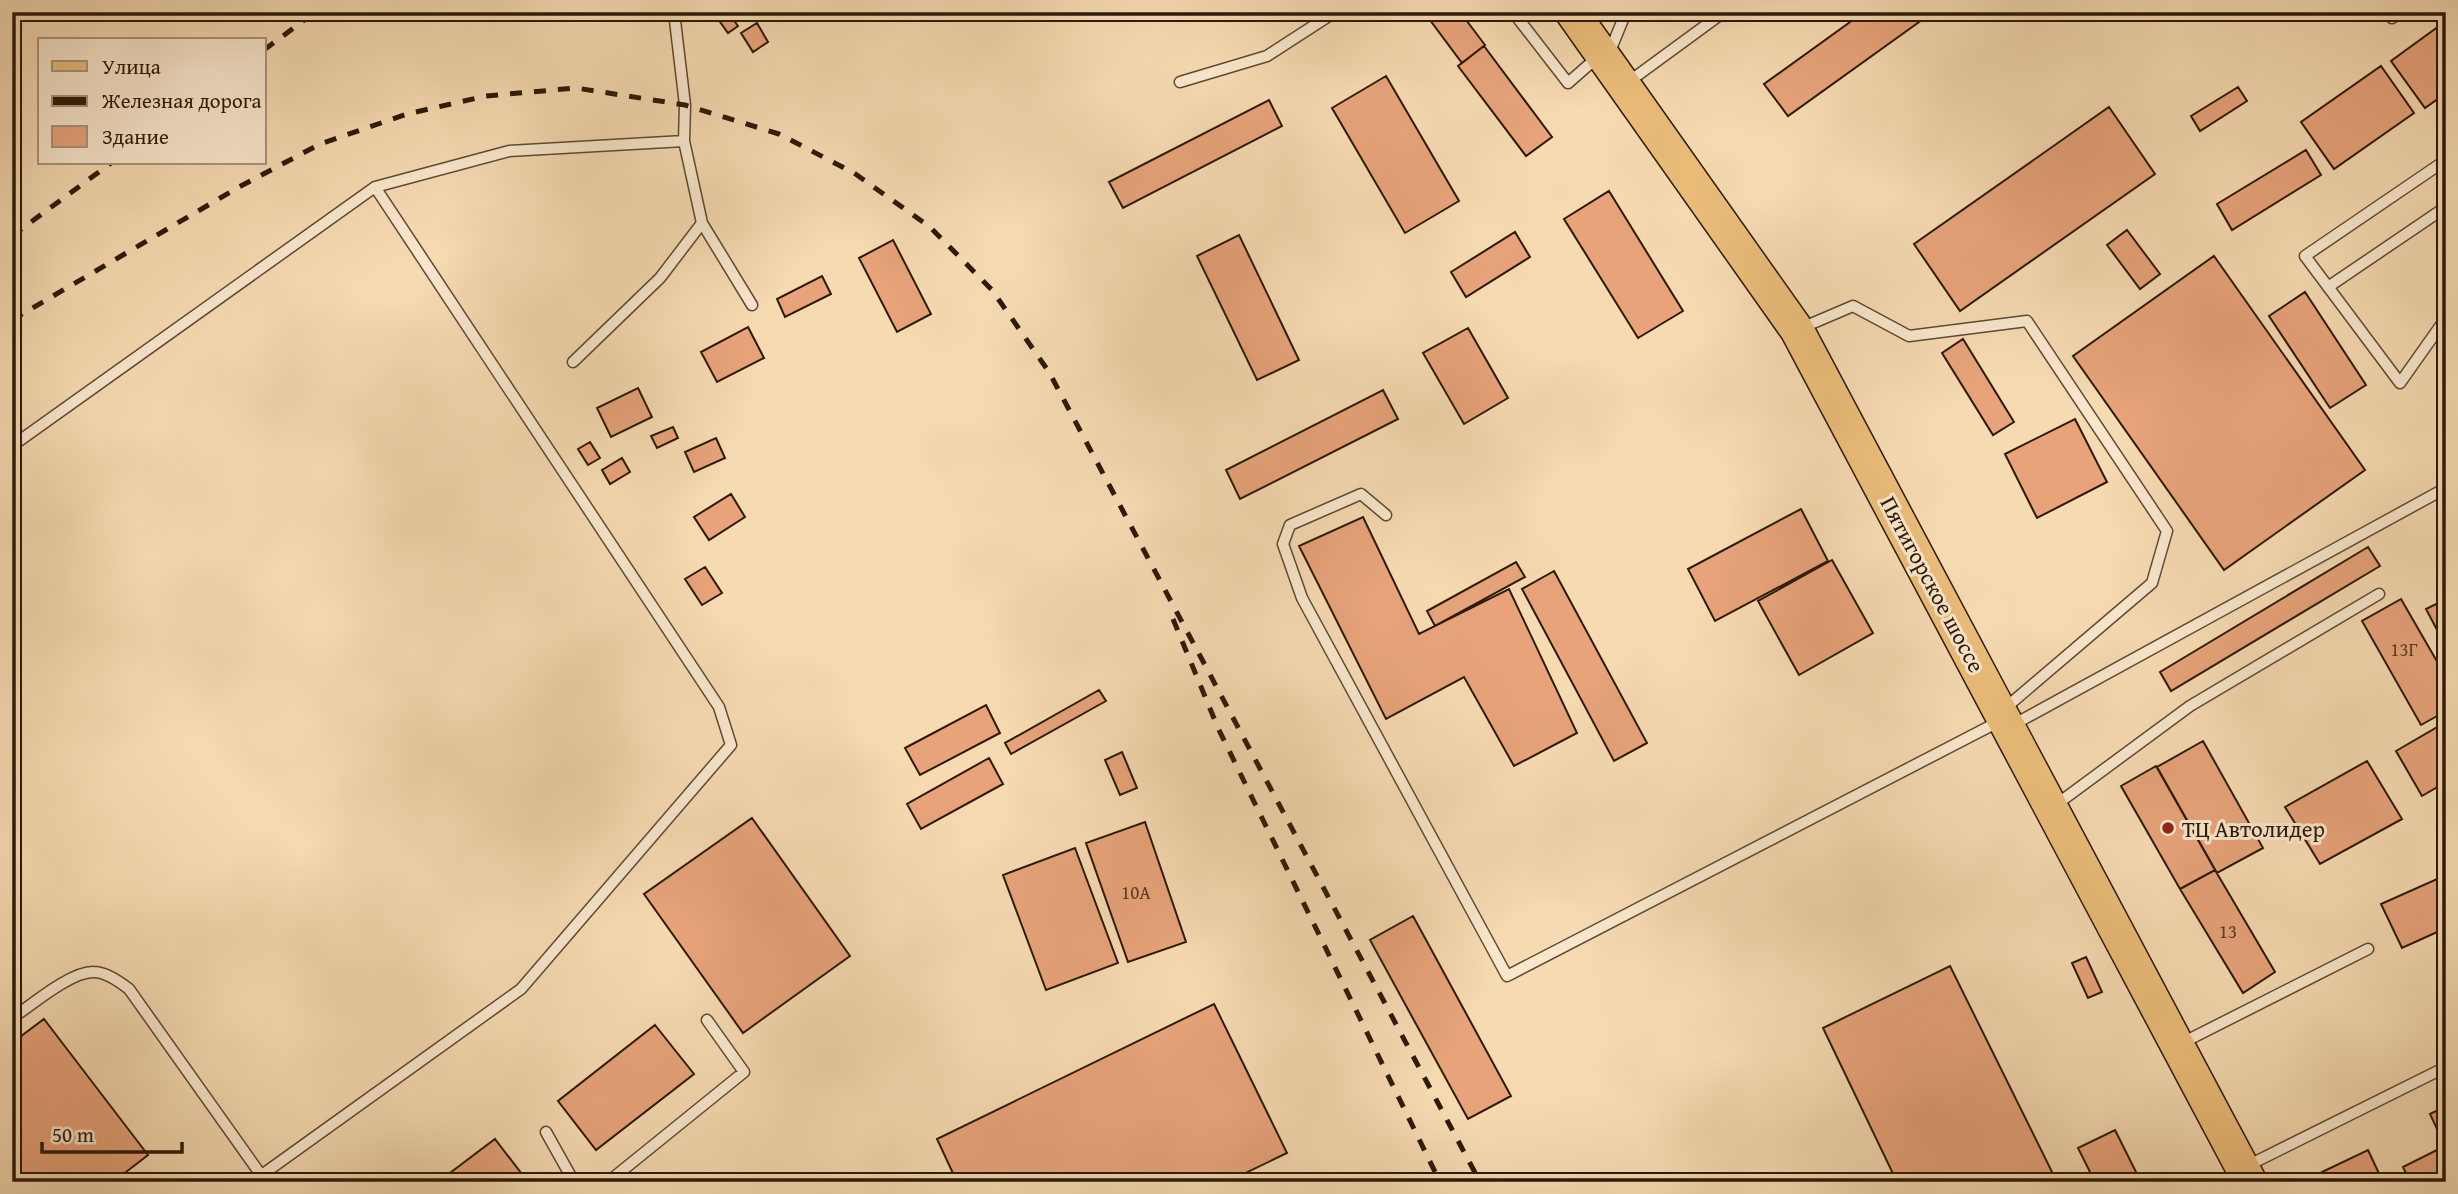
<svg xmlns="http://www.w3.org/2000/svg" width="2458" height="1194" font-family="'Gentium Book Plus',serif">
<rect width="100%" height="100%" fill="#f6dab2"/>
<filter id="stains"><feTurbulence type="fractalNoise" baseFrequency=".00286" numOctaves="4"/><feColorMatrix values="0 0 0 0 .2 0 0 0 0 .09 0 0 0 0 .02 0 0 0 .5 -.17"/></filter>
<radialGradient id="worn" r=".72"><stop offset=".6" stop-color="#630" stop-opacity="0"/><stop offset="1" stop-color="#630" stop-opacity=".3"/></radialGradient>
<path fill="#e8a37a" stroke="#2c1908" stroke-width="2" d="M 713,12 L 728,12 L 738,26 L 728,33 Z
M 1424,12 L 1460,12 L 1485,45 L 1462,63 Z
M 1864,12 L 1933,12 L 1788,116 L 1764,84 Z
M 2446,21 L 2446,93 L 2425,108 L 2391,61 Z
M 757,23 L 768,42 L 753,52 L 741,33 Z
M 1484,46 L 1552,137 L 1526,156 L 1458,66 Z
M 2381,66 L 2414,113 L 2334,169 L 2301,122 Z
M 1386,76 L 1459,201 L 1405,233 L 1332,108 Z
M 2238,87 L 2247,101 L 2200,131 L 2191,116 Z
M 1269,100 L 1282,126 L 1123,208 L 1109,182 Z
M 2109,107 L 2155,174 L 1960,311 L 1914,244 Z
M 2306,150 L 2321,175 L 2232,230 L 2217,204 Z
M 1609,191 L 1683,311 L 1638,338 L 1564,219 Z
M 2127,230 L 2160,274 L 2140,289 L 2107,245 Z
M 1515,232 L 1530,257 L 1466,297 L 1451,272 Z
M 1239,235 L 1299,360 L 1257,380 L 1197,256 Z
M 893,240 L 931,314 L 897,332 L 859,258 Z
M 2214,256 L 2365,470 L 2224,570 L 2073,356 Z
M 822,276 L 831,294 L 785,317 L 777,299 Z
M 2305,292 L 2366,385 L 2330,408 L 2269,316 Z
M 748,327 L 764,358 L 717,382 L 701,352 Z
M 1468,328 L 1508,398 L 1464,424 L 1423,353 Z
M 1963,339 L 2014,422 L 1993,435 L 1942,353 Z
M 638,388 L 652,417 L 611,437 L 597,408 Z
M 1383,390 L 1398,419 L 1240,499 L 1226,470 Z
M 2075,419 L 2107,482 L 2037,518 L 2005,454 Z
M 673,427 L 678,438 L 657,448 L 651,436 Z
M 716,438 L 725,458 L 694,472 L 685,452 Z
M 590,442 L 600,458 L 588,465 L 578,449 Z
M 622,458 L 630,472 L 610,484 L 602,470 Z
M 731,494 L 745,517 L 709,540 L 694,517 Z
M 1801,509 L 1828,561 L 1715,621 L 1688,569 Z
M 1363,517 L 1419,634 L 1509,589 L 1577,733 L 1514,766 L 1464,677 L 1386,719 L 1299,546 Z
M 2368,547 L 2380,566 L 2171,691 L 2160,672 Z
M 1832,560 L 1873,633 L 1799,675 L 1758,601 Z
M 1516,562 L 1525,577 L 1435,626 L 1427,611 Z
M 705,567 L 722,593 L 702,605 L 685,579 Z
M 1554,571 L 1647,743 L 1614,761 L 1522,589 Z
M 2401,599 L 2446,677 L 2446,711 L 2421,725 L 2362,621 Z
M 2446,599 L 2446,647 L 2426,609 Z
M 1099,690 L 1106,701 L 1011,754 L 1005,743 Z
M 986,705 L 1000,733 L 920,775 L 905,748 Z
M 2446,722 L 2446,782 L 2422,796 L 2396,751 Z
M 2203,741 L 2263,848 L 2217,873 L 2157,767 Z
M 1122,752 L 1137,788 L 1120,795 L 1105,760 Z
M 989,758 L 1003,784 L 921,829 L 907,804 Z
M 2367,761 L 2402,819 L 2320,864 L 2285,807 Z
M 2156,766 L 2215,870 L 2180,889 L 2121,786 Z
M 752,818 L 850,956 L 743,1033 L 644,894 Z
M 1145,822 L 1186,942 L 1128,962 L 1086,843 Z
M 1075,848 L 1118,963 L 1046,990 L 1003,875 Z
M 2215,870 L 2275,972 L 2243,993 L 2180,889 Z
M 2446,875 L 2446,928 L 2402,948 L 2381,904 Z
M 1413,916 L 1511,1096 L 1468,1119 L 1370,940 Z
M 2086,957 L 2102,992 L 2088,998 L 2072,963 Z
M 1950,966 L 2057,1182 L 1897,1182 L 1823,1028 Z
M 1214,1004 L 1287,1153 L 1227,1182 L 957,1182 L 937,1139 Z
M 44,1019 L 148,1155 L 113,1182 L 12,1182 L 12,1043 Z
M 655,1025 L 694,1074 L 596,1150 L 558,1101 Z
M 2446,1106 L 2446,1182 L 2410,1182 L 2403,1167 L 2445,1146 L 2430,1114 Z
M 2115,1130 L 2141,1182 L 2095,1182 L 2078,1148 Z
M 495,1139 L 528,1182 L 438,1182 Z
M 2368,1150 L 2383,1182 L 2327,1182 L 2322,1172 Z"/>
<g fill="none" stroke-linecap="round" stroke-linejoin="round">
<defs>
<path id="lane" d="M 674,12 L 685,105 L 684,141 L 702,223 L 752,305
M 1513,12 L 1568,83 L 1600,55
M 2392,18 L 2400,12
M 1608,56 L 1626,12
M 1180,82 L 1267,56 L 1335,12
M 1627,83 L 1724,12
M 2446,160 L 2305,256 L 2400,383 L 2446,318
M 2328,287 L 2446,207
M 1799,329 L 1853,306 L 1909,336 L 2027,321 L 2167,531 L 2152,583 L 2003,710
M 573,362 L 660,278 L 702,223
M 12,446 L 375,187 L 509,151 L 684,141
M 1386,515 L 1361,494 L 1290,525 L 1283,544 L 1302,598 L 1507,976 L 2002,720
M 2011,726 L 2446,488
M 2053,807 L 2190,706 L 2379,594
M 12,1018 C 32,1005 71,971 94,972 C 106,972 120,982 129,989 L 261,1175
M 2180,1044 L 2368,949
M 546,1132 L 574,1182
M 2245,1167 L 2446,1067
M 252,1182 L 521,989 L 731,745 L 719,707 L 375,187
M 608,1182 L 744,1072 L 707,1020"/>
<path id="primary" d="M 1572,12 L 1797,330 L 2250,1182"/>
</defs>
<use href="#lane" stroke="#5e4932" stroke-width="13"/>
<use href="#primary" stroke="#2c1908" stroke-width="36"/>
<use href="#lane" stroke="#f9e7cd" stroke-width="10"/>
<use href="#primary" stroke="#ebbd79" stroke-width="33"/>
<path stroke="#2c1908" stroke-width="5" stroke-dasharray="12 12" stroke-linecap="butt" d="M 264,50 L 315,12
M 12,236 L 111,163
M 12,320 L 239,187 L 320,144 L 407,114 L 486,96 L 576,88 L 685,105 L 779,134 L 854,173 L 930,227 L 992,290 L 1049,372 L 1480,1182
M 1173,619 L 1218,728 L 1440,1182"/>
</g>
<circle fill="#8f2418" stroke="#f9e7cd" stroke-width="2.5" cx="2168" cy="828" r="7"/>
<g text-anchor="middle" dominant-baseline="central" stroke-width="6" stroke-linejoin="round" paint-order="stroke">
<g font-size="19" fill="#5b3c24">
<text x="2404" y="649">13Г</text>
<text x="1136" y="892">10А</text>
<text x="2228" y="931">13</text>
</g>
<g font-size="23" fill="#2c1908" stroke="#f9e7cd">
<text transform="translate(1933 584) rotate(62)">Пятигорское шоссе</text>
</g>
<g font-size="23" fill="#2c1908" stroke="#f9e7cd" text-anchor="start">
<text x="2182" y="828">ТЦ Автолидер</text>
</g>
</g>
<rect width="2458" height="1194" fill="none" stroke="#f6dab2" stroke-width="42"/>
<rect x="14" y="14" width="2430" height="1166" fill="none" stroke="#2c1908" stroke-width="3.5"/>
<rect x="21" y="21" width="2416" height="1152" fill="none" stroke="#2c1908" stroke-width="2"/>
<rect x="38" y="38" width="228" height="126" fill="#f9e7cd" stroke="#a7957e" stroke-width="2"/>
<rect x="52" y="61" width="35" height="10" fill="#ebbd79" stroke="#a7957e" stroke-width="2"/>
<text x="102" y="74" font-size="21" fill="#2c1908">Улица</text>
<rect x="52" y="96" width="35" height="10" fill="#2c1908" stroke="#a7957e" stroke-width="2"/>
<text x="102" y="108" font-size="21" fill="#2c1908">Железная дорога</text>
<rect x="52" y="126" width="35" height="21" fill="#e8a37a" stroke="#a7957e" stroke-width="2"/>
<text x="102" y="144" font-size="21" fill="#2c1908">Здание</text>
<path d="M42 1142v10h140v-10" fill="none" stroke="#2c1908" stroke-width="3.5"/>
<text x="52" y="1142" font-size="21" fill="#2c1908" stroke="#f9e7cd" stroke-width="5" paint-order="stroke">50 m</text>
<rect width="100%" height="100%" filter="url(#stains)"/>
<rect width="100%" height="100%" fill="url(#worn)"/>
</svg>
